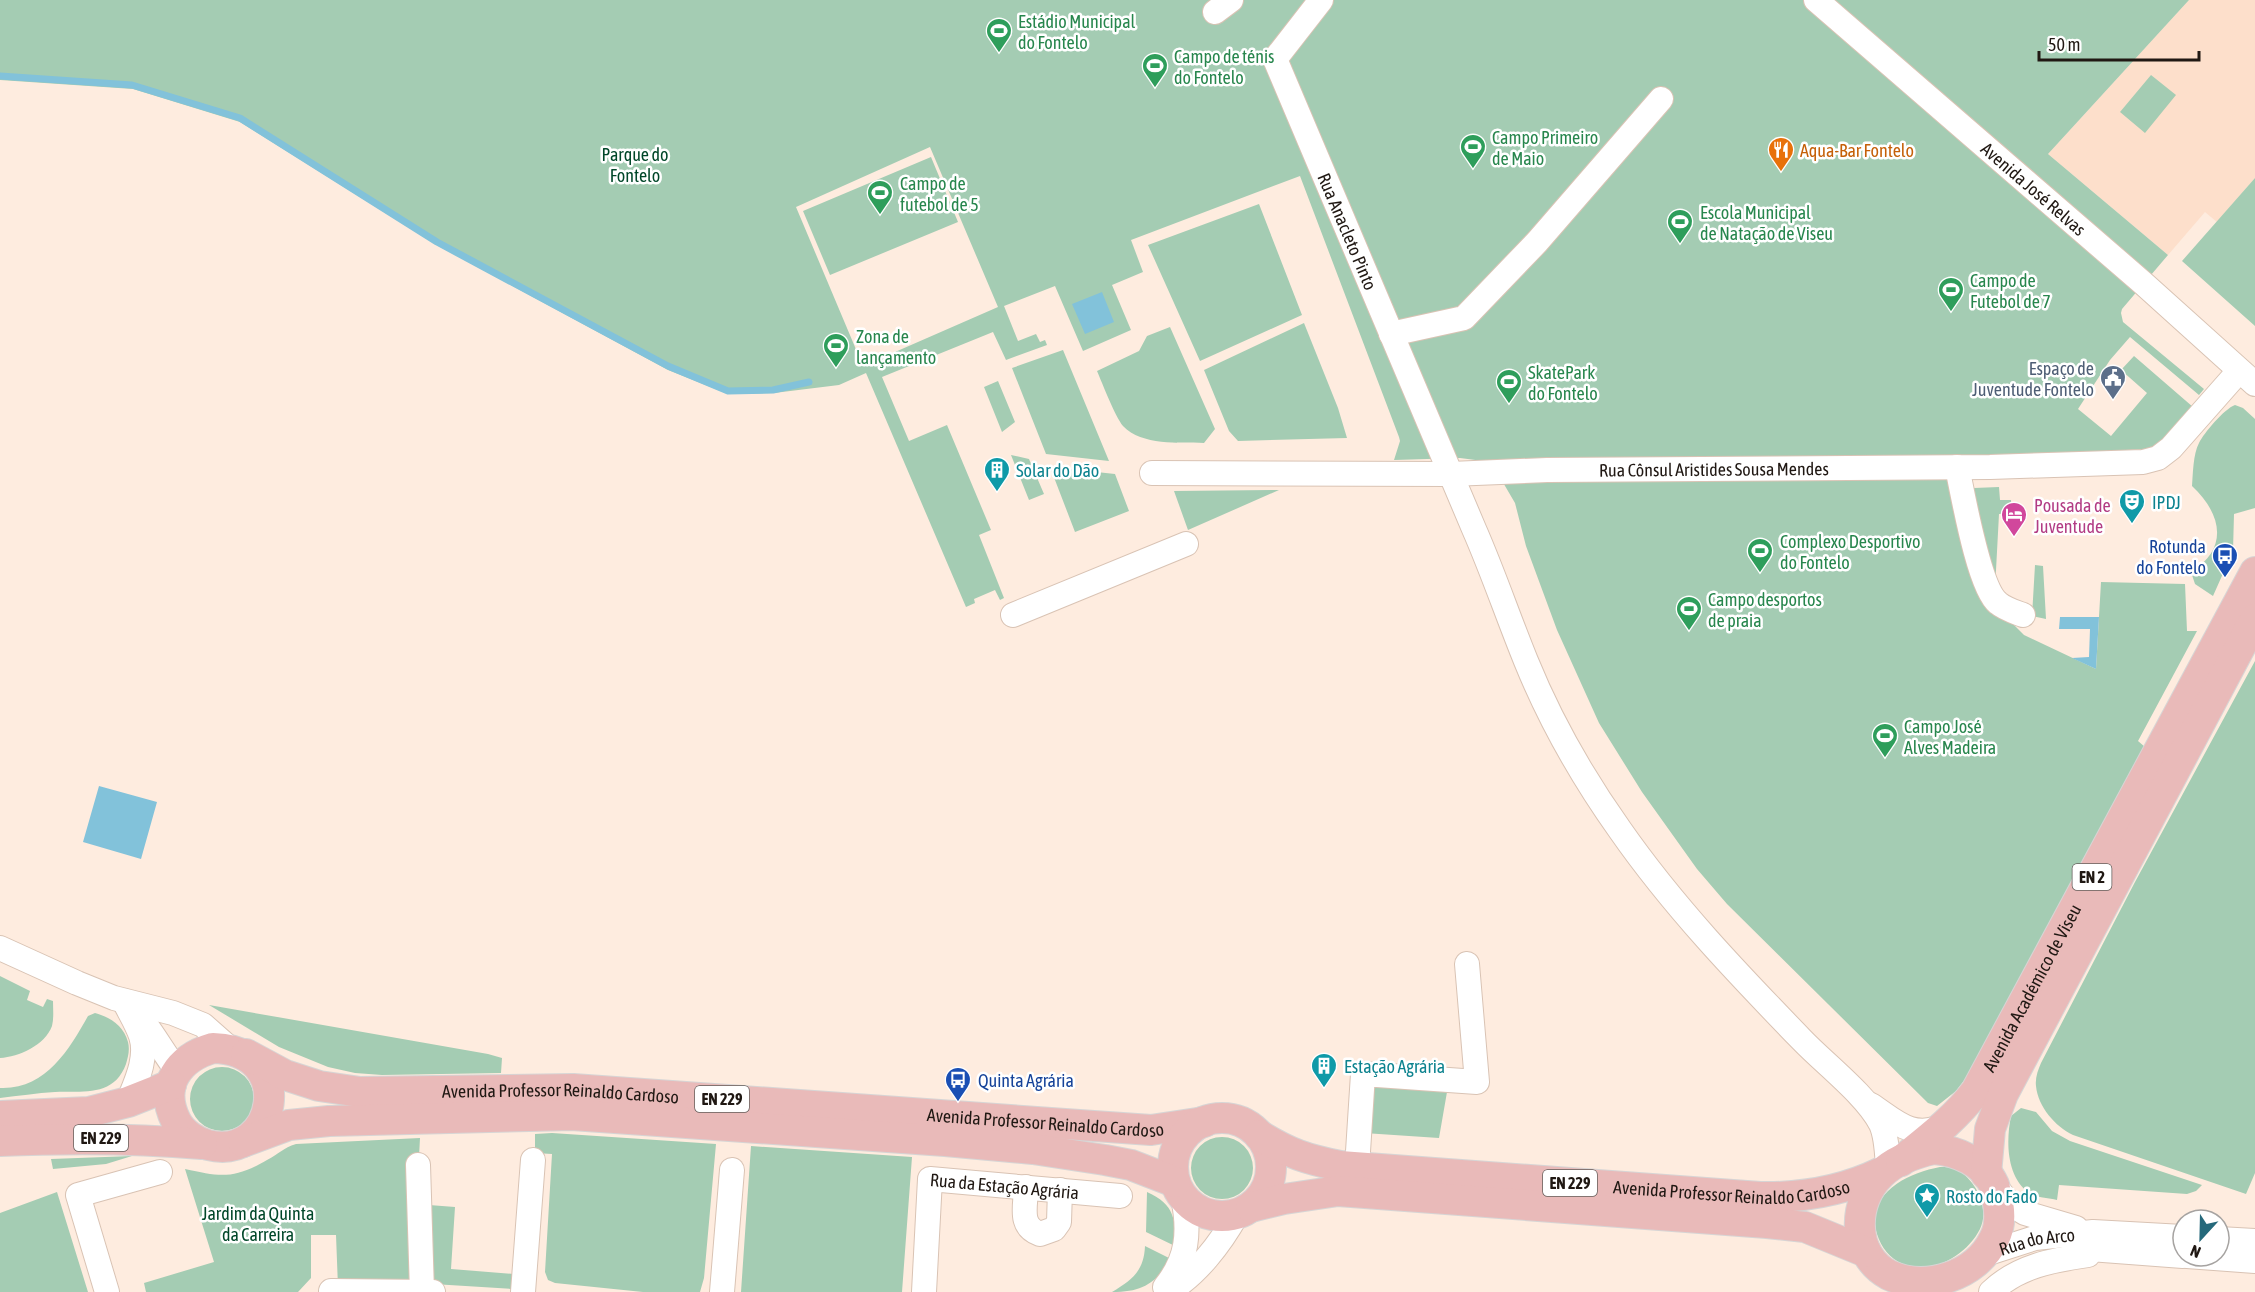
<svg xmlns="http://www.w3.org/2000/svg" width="2255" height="1292" font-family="'Asap Condensed',sans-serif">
<rect width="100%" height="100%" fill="#feecdf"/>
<path fill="#fddfcb" d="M 2189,0 L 2255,0 L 2255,178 L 2217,222 L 2205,212 L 2168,255 L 2048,154 Z"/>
<path fill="#a4ccb3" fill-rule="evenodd" d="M 0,0 L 2189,0 L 2048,154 L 2168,255 L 2122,309 L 2121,313 L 2123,322 L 2204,389 L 2199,395 L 2130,337 L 2110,360 L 2078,409 L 2111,436 L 2147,393 L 2121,370 L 2134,356 L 2193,407 L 2162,442 L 2149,449 L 1965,457 L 1990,601 L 2024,635 L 2096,669 L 2101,582 L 2185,584 L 2187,631 L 2197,631 L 2138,741 L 2145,747 L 1975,1066 L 1956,1091 L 1937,1106 L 1928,1103 L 1727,904 L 1697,869 L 1642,792 L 1599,723 L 1557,630 L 1526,546 L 1515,503 L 1491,462 L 1460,458 L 1394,460 L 1400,441 L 1399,437 L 1300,176 L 1131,240 L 1143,272 L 1112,285 L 1131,330 L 1083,351 L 1055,286 L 1004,306 L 1018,341 L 1036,334 L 1040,342 L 1045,340 L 1047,345 L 1006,360 L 993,332 L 882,377 L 909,441 L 947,425 L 991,530 L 979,535 L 1004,598 L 1000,600 L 995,590 L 974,599 L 975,603 L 966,607 L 866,373 L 839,385 L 774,393 L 728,394 L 668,370 L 435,244 L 240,122 L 133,89 L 0,80 ZM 930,147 L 998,307 L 863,366 L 796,207 Z
M 2151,75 L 2176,95 L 2145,133 L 2120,112 Z
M 931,157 L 958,222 L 830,275 L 803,211 Z
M 2255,178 L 2255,326 L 2182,261 Z
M 1259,204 L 1302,315 L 1200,361 L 1148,245 Z
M 1304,323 L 1338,408 L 1347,438 L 1238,441 L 1229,431 L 1204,370 Z
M 1170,327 L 1215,429 L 1204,443 C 1179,442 1142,446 1123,426 C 1115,416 1103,385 1097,371 L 1139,351 L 1147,336 Z
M 1063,350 L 1109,461 L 1046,454 L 1012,368 Z
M 998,381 L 1015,422 L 1002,432 L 984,387 Z
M 2235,405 L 2243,408 L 2255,419 L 2255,508 L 2234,514 L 2233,551 L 2213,596 L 2195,584 L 2191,572 C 2230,548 2221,513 2192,486 C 2193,474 2193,454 2199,443 C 2204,433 2224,409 2235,405 Z
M 1011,455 L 1029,459 L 1044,494 L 1029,500 Z
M 1050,467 L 1115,474 L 1129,511 L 1075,532 Z
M 1999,487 L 2000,500 L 2011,500 L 2012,514 L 1999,514 L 1995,589 L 1981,546 L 1974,488 Z
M 1279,490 L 1188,530 L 1174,491 Z
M 2035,565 L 2043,566 L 2046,619 L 2032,616 Z
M 2255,661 L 2255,1173 L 2246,1194 L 2073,1135 C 2055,1126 2038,1107 2036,1086 C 2035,1078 2038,1070 2041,1063 L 2135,882 Z
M 0,976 L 30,991 L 27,1000 L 43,1007 L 47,999 L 53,1001 C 53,1009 54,1018 52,1026 C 45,1045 19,1057 0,1058 Z
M 209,1005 L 488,1054 L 502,1058 L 501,1073 L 382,1075 L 355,1073 L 328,1067 L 279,1047 Z
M 95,1013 C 110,1017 124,1026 128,1042 C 130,1050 128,1057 126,1064 C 114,1097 83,1091 55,1092 C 37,1093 18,1096 0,1098 L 0,1088 C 45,1090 69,1050 88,1016 Z
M190 1099a32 32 0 1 1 64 0a32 32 0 1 1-64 0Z
M 1369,1086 L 1441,1090 L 1447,1092 L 1439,1138 L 1364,1133 Z
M 2021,1108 L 2036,1112 L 2052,1131 L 2070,1141 L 2202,1185 L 2196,1191 L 2187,1194 L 2059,1185 L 2057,1200 C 2048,1198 2037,1198 2029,1193 C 2006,1176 2006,1141 2011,1116 Z
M 552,1133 L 716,1144 L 704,1278 L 700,1292 L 643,1292 L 555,1283 L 548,1280 L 545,1272 L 552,1154 L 535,1153 L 535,1134 Z
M1191 1168a31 31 0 1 1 62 0a31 31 0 1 1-62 0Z
M 420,1138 L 412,1287 L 338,1287 L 336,1235 L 311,1235 L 311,1278 L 298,1292 L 146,1292 L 144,1283 L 214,1262 L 185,1169 C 221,1177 234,1179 267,1160 C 279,1154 283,1148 296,1144 Z
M 751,1146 L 912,1157 L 902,1292 L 741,1292 Z
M 132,1156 L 106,1164 L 53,1169 L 51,1159 Z
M 1940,1167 C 1946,1167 1952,1167 1958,1170 C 1976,1181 1990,1208 1980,1229 C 1967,1255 1932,1276 1903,1264 C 1890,1259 1881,1247 1877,1234 C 1865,1194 1907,1173 1940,1167 Z
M 57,1192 L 88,1292 L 0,1292 L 0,1213 Z
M 1147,1192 C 1176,1205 1174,1219 1177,1247 L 1146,1232 Z
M 429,1205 L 455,1207 L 451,1269 L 514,1274 L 512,1289 L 433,1284 Z
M 1145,1246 L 1173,1260 C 1153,1284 1143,1292 1112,1292 C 1132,1280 1144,1271 1145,1246 Z"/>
<path fill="#82c2da" d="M 1102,292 L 1114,322 L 1085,334 L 1072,304 Z
M 2060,617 L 2099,617 L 2096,669 L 2072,658 L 2089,657 L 2090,629 L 2059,629 Z
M 99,786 L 157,802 L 141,859 L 83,842 Z"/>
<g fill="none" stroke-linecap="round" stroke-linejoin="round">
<path stroke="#82c2da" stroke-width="7" d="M 0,76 L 132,85 L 240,118 L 437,242 L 668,366 L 728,391 L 773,390 L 809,382"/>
<defs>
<g id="minor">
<path id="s1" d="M 1321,0 L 1275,59 C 1341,215 1407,372 1474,529 C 1493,572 1508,617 1526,661 C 1550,720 1583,778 1620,830 C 1673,906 1737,973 1802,1040 C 1825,1064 1866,1095 1881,1124 C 1887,1137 1887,1154 1888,1169"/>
<path id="s2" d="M 1816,0 L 2144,284 L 2255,384"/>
<path d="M 1215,12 L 1231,0"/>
<path d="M 1391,334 L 1464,318 L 1537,242 L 1661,99"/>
<path d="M 1957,467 C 1963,495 1979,588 1998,603 C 2005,609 2015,612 2023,615"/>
<path id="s3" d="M 1152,473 L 1451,474 L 1547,470 L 1990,467 L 2143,462 L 2158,458 L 2171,448 L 2239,371"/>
<path d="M 1013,615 L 1186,544"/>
<path d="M 0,948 L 77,983 L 114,998 L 173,1013 L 203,1025 L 229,1048"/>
<path d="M 124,1001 C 130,1013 137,1024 141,1036 C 148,1058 136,1082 128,1102"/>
<path d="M 139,1016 C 153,1033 163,1052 176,1069"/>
<path d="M 1871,1105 C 1898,1123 1911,1139 1945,1126"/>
<path d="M 418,1165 L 422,1292"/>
<path d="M 1357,1167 L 1363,1074 L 1477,1082 L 1467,964"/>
<path d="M 1994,1185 L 2010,1204 L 2025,1213 L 2076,1228"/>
<path d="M 1026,1187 C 1026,1206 1018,1226 1040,1234 L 1054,1229 L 1059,1222 L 1060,1190"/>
<path d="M 2219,1239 L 2255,1241"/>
<path id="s4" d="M 1982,1255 L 2035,1238 L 2093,1232 L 2183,1237"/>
<path d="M 2187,1256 L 2255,1261"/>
<path d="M 1165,1287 C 1188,1259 1190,1232 1183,1197"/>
<path d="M 331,1291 L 433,1292"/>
<path d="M 107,1292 L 78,1195 L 160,1172"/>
<path d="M 523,1292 L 533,1160"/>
<path d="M 722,1292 L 732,1170"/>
<path id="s5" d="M 924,1292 L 930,1179 L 1120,1196"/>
<path d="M 1167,1292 C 1196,1276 1221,1243 1237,1214"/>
<path d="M 1991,1292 C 2018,1266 2053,1260 2088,1255 L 2090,1249 L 2183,1256"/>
</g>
<g id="major">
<path d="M 213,1048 C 299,1050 277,1162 208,1145 C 196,1142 182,1133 176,1121 C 158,1085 179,1058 213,1048 Z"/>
<path id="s6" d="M 246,1054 L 285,1075 L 319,1086 L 360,1092 L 573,1089 L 1151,1130 L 1204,1122"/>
<path d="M 0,1116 L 89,1112 L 128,1102 L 171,1085"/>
<circle cx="1222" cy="1167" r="49"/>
<path id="s7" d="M 1259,1135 C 1290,1154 1306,1159 1340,1166 L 1760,1197 C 1804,1198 1843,1191 1882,1172"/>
<path d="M 0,1141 C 69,1138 133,1138 202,1144"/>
<path d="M 243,1142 L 289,1125 L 329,1121 L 572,1115 L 945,1141 L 1033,1149 L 1105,1160 L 1131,1165 L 1175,1182"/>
<path d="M 1934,1149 C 1957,1151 1984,1162 1994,1185 C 1996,1190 1996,1197 1998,1203 C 2000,1214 2000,1228 1994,1239 C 1976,1276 1926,1292 1889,1275 C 1851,1254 1852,1202 1881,1174 C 1894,1161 1916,1153 1934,1149 Z"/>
<path id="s8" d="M 1901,1161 C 1928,1139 1955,1119 1976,1091 L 2255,572"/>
<path d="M 1986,1174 L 1990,1129 L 2003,1094 L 2255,619"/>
<path d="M 1251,1207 L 1284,1199 L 1338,1191 L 1767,1223 L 1805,1227 L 1866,1252"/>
</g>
</defs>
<use href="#minor" stroke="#d9c3b4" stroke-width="26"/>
<use href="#major" stroke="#d7d5d5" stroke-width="32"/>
<use href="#minor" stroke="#fff" stroke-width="24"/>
<use href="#major" stroke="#e9bab9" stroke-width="30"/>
</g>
<defs>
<symbol id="stadium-pin" viewBox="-11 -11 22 30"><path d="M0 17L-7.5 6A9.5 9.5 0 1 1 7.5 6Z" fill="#2e9e5b" stroke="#fff"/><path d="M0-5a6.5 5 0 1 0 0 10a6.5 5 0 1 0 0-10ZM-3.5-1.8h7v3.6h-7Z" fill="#fff"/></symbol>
<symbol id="restaurant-pin" viewBox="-11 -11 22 30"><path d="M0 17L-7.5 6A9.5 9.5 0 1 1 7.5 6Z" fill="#e8710a" stroke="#fff"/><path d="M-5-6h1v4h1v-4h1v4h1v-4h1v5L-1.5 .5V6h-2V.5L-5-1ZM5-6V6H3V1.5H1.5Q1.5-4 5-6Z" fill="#fff"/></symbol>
<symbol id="civic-pin" viewBox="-11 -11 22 30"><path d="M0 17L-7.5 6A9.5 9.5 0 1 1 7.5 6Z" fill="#5c6f8a" stroke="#fff"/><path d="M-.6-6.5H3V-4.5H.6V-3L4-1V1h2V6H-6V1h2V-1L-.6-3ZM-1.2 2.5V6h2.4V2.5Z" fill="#fff"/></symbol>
<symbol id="building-pin" viewBox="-11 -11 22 30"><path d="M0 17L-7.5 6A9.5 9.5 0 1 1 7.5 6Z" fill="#0f9aa8" stroke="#fff"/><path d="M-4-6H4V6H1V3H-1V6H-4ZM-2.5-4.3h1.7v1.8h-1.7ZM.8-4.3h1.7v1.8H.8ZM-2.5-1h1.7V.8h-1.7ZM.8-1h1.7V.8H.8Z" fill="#fff"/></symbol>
<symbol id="theatre-pin" viewBox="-11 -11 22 30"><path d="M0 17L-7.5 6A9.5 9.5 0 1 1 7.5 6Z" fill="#0f9aa8" stroke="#fff"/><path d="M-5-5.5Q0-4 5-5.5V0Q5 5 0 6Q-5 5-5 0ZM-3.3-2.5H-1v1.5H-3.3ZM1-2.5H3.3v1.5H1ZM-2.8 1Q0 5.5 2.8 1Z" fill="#fff"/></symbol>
<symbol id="hotel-pin" viewBox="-11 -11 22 30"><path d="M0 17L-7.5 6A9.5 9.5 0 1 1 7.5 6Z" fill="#d1479c" stroke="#fff"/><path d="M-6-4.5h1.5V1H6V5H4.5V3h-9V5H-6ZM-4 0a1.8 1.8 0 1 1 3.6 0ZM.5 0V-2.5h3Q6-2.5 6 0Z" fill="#fff"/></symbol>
<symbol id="bus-pin" viewBox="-11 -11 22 30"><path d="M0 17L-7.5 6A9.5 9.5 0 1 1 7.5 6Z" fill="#1a4fb4" stroke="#fff"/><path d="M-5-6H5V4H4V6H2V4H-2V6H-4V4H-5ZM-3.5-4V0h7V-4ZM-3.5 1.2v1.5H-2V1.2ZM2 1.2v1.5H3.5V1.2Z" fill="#fff"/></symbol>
<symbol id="sight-pin" viewBox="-11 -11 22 30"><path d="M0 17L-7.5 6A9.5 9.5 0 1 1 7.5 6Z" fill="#0f9aa8" stroke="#fff"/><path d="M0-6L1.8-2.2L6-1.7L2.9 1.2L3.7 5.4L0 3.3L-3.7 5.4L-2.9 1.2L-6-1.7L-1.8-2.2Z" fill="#fff"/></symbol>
</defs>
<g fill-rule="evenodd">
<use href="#stadium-pin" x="984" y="16" width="30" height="40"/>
<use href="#stadium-pin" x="1140" y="51" width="30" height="40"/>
<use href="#stadium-pin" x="1458" y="132" width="30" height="40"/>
<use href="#restaurant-pin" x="1766" y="135" width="30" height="40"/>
<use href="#stadium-pin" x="865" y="178" width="30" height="40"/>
<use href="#stadium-pin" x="1665" y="207" width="30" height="40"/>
<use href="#stadium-pin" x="1936" y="275" width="30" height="40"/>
<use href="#stadium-pin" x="821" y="331" width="30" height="40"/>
<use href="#civic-pin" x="2098" y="363" width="30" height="40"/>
<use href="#stadium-pin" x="1494" y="367" width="30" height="40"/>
<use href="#building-pin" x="982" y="455" width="30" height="40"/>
<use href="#theatre-pin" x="2117" y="487" width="30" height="40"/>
<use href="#hotel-pin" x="1999" y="500" width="30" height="40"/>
<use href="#stadium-pin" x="1745" y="536" width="30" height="40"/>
<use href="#bus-pin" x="2210" y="541" width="30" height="40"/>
<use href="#stadium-pin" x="1674" y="594" width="30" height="40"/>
<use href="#stadium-pin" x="1870" y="721" width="30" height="40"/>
<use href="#building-pin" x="1309" y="1051" width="30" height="40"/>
<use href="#bus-pin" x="943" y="1065" width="30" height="40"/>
<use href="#sight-pin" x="1912" y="1181" width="30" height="40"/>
</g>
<g text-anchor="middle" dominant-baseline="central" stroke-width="5" stroke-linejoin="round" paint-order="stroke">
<g fill="#fff" stroke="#635d5a" stroke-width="1.5">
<rect x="2072.5" y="864" width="39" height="26" rx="4.5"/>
<rect x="695" y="1086" width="54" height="26" rx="4.5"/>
<rect x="74" y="1125" width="54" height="26" rx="4.5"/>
<rect x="1543" y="1170" width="54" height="26" rx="4.5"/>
</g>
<g font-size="16" font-weight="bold" fill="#201813">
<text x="2092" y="877">EN 2</text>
<text x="722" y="1099">EN 229</text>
<text x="101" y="1138">EN 229</text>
<text x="1570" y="1183">EN 229</text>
</g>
<g font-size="18" fill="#27864d" stroke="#fff" text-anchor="start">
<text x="1018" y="21">Estádio Municipal<tspan x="1018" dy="21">do Fontelo</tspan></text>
<text x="1174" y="56">Campo de ténis<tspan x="1174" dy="21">do Fontelo</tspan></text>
<text x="1492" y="137">Campo Primeiro<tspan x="1492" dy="21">de Maio</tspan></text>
<text x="900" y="183">Campo de<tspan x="900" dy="21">futebol de 5</tspan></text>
<text x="1700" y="212">Escola Municipal<tspan x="1700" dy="21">de Natação de Viseu</tspan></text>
<text x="1970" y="280">Campo de<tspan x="1970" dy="21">Futebol de 7</tspan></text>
<text x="856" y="336">Zona de<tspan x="856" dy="21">lançamento</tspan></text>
<text x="1528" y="372">SkatePark<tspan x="1528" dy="21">do Fontelo</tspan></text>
<text x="1780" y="541">Complexo Desportivo<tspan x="1780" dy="21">do Fontelo</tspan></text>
<text x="1708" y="599">Campo desportos<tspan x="1708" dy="21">de praia</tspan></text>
<text x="1904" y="726">Campo José<tspan x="1904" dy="21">Alves Madeira</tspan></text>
</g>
<g font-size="18" fill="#c56008" stroke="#fff" text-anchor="start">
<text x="1800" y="150">Aqua-Bar Fontelo</text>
</g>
<g font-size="18" fill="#004729" stroke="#fff">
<text x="635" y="154">Parque do<tspan x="635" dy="21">Fontelo</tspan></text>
<text x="258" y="1213">Jardim da Quinta<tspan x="258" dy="21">da Carreira</tspan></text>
</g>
<g font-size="18" fill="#201813" stroke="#fff">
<text stroke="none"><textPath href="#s2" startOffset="288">Avenida José Relvas</textPath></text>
<text stroke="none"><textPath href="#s1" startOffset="262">Rua Anacleto Pinto</textPath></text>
<text stroke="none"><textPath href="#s3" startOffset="562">Rua Cônsul Aristides Sousa Mendes</textPath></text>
<text stroke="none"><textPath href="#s8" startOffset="220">Avenida Académico de Viseu</textPath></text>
<text stroke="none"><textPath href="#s6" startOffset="322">Avenida Professor Reinaldo Cardoso</textPath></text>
<text stroke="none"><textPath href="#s6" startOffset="808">Avenida Professor Reinaldo Cardoso</textPath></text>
<text stroke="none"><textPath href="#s7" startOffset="480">Avenida Professor Reinaldo Cardoso</textPath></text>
<text stroke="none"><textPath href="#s5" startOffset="188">Rua da Estação Agrária</textPath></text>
<text stroke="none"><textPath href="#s4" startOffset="57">Rua do Arco</textPath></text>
</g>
<g font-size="18" fill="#4e5e75" stroke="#fff" text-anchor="end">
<text x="2094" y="368">Espaço de<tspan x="2094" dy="21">Juventude Fontelo</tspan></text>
</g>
<g font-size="18" fill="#0d838f" stroke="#fff" text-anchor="start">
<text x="1016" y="470">Solar do Dão</text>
<text x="2152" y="502">IPDJ</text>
<text x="1344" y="1066">Estação Agrária</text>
<text x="1946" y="1196">Rosto do Fado</text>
</g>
<g font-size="18" fill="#b23c85" stroke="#fff" text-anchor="start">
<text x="2034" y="505">Pousada de<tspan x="2034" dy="21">Juventude</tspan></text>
</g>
<g font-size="18" fill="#164399" stroke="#fff" text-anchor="end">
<text x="2206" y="546">Rotunda<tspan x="2206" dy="21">do Fontelo</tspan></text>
<text x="978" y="1080" text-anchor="start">Quinta Agrária</text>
</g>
</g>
<g transform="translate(2201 1238) rotate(202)"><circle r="28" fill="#ffffff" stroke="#a6a3a1" stroke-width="1.5"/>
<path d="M0-4.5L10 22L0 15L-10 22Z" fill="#25697b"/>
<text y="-9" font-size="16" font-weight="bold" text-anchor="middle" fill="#201813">N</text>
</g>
<path d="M2039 51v9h160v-9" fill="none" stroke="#201813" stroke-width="3"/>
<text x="2048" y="51" font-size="18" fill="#201813" stroke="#ffffff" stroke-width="4.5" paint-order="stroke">50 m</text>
</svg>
